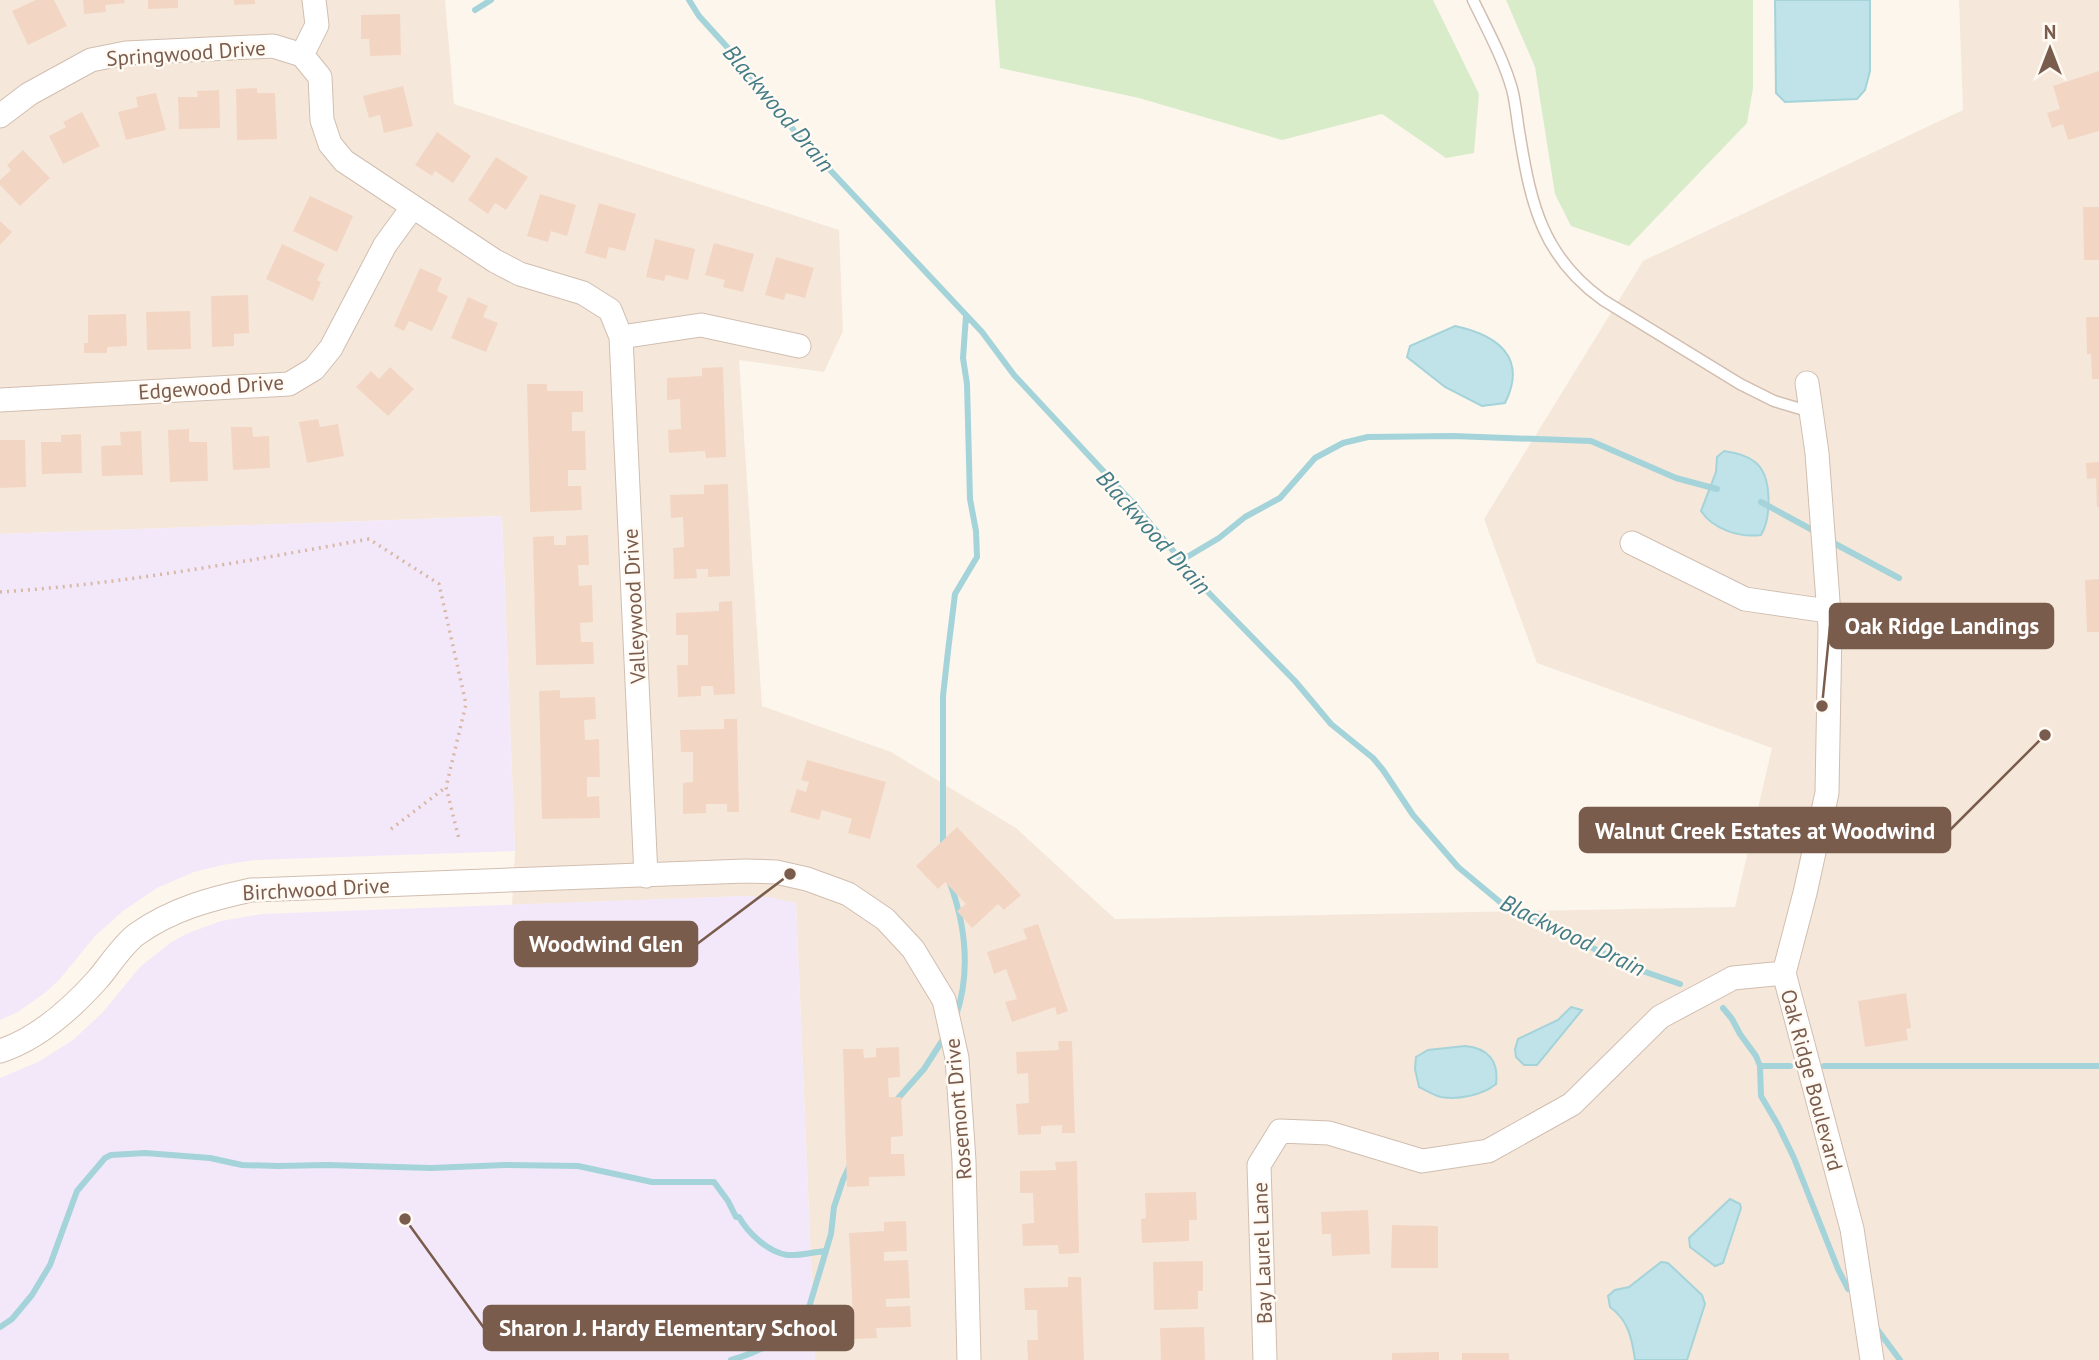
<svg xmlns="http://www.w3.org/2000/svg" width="2099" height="1360" font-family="'PT Sans',sans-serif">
<rect width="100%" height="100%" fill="#fdf6ec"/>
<path fill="#f5e8da" d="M 0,0 L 445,0 L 454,104 L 839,230 L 843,331 L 824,372 L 739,360 L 762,706 L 891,752 L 1016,828 L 1115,919 L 1735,907 L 1772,748 L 1537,663 L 1484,519 L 1643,261 L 1963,110 L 1959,0 L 2099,0 L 2099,1360 L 815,1360 L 796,903 L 746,896 L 512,905 L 515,851 L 502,516 L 0,534 Z"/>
<path fill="#f3e8fa" d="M 502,516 L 515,851 L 255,860 L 222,865 L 194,872 L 157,888 L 123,911 L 95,936 L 60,979 L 46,992 L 18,1012 L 0,1020 L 0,534 Z
M 746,896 L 769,897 L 796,903 L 815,1360 L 0,1360 L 0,1078 L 38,1062 L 73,1040 L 103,1012 L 140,967 L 170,943 L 186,934 L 221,921 L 262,914 Z"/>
<path fill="#d8ecc9" d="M 995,0 L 1433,0 L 1479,94 L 1474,153 L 1446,158 L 1382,114 L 1282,140 L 1139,98 L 1000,68 Z
M 1506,0 L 1753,0 L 1753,88 L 1747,123 L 1629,246 L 1571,226 L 1555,194 L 1535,67 Z"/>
<path fill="#bfe3e8" stroke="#a5d3da" stroke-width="2" d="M 1775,0 L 1870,0 L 1870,71 L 1865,90 L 1857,99 L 1785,102 L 1776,93 Z
M 1455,326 C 1497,335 1528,357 1505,403 L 1482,406 L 1445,387 L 1407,357 L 1410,346 Z
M 1724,451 C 1736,453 1746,455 1755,462 C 1773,476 1771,518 1761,535 C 1739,538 1713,529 1701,511 L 1716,472 L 1717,457 Z
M 1571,1007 L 1582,1010 L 1537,1065 L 1524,1065 L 1516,1057 L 1515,1049 L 1518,1039 L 1558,1020 Z
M 1465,1046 C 1488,1048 1499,1061 1496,1084 C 1483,1095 1458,1100 1441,1097 C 1433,1095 1426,1090 1419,1087 L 1415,1069 L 1416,1057 L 1428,1050 Z
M 1730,1199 L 1740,1204 L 1741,1208 L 1723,1263 L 1715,1266 L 1690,1247 L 1689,1238 Z
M 1661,1262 L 1668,1263 L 1702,1295 L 1705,1304 L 1687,1360 L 1635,1360 C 1632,1338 1628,1320 1610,1307 L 1608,1296 L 1615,1290 L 1629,1287 Z"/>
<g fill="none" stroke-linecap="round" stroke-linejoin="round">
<path stroke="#a5d3da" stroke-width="6" d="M 689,0 L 699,16 L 728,48 L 800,138 L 982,332 L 1014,375 L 1133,503 L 1206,590 L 1295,681 L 1331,724 L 1373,758 L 1383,770 L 1413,815 L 1458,867 L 1506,907 L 1637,969 L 1680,984
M 475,10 L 491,0
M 1761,502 L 1816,532
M 1828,540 L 1899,578
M 1182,560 L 1219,538 L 1245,517 L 1280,498 L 1315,458 L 1343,443 L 1368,437 L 1453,436 L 1591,441 L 1676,478 L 1717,489
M 943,848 L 943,696 L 948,651 L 955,594 L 977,557 L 976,531 L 970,499 L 967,384 L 963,358 L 966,316
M 950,883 C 966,927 971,971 956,1016
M 1723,1008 L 1732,1019 L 1740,1034 L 1756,1056 L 1760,1066 L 1761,1096 L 1778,1125 L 1794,1158 L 1838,1269 L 1848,1289
M 1760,1066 L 1790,1066
M 1824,1066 L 2099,1066
M 893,1104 L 924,1069 L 944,1038
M 1874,1325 L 1900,1360
M 0,1327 L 12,1319 L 32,1295 L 50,1265 L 77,1191 L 105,1158 L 111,1155 L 145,1153 L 210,1158 L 242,1165 L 278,1166 L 327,1165 L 431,1168 L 505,1165 L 578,1166 L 652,1182 L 714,1182 L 728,1201 L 736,1217 L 739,1217 C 748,1233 768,1252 787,1255 C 799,1256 813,1252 826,1251
M 731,1360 C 757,1353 792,1336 807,1314 L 831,1234 L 834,1207 L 843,1180 L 851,1163"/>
</g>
<path fill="#f3d5c3" d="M 36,0 L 54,0 L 67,26 L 28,45 L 12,11 Z
M 83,0 L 124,0 L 125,3 L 105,5 L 106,12 L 84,14 Z
M 148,0 L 178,0 L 178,8 L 148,9 Z
M 234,0 L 255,0 L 255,4 L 234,5 Z
M 400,14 L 401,55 L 370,56 L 369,39 L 361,39 L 361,15 Z
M 2099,71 L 2099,131 L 2068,140 L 2063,124 L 2052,128 L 2047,113 L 2060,109 L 2053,86 Z
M 403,86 L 413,126 L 384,133 L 380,115 L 369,118 L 363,96 Z
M 257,88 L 257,93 L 275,93 L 277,139 L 237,140 L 236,89 Z
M 219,90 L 220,128 L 179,129 L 178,97 L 198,97 L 197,91 Z
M 156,93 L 166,130 L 126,140 L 118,112 L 138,107 L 136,97 Z
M 82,112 L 100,146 L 63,164 L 49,136 L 66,127 L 63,122 Z
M 437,132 L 471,156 L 453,183 L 435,171 L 432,176 L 415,165 Z
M 23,150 L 50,178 L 20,206 L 0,185 L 0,180 L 11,170 L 7,165 Z
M 496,157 L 528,177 L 506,210 L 495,203 L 488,214 L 468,200 Z
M 540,194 L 576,205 L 567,236 L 551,231 L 548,242 L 527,236 Z
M 310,196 L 353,216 L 337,252 L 293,231 Z
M 599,203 L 636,214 L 625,251 L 609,247 L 606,259 L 585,253 Z
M 2083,207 L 2099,207 L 2099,260 L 2084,260 Z
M 0,221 L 12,232 L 0,245 Z
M 655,239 L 695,249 L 688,280 L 666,275 L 664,281 L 646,277 Z
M 714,243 L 754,254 L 743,292 L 723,287 L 725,280 L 705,275 Z
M 282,244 L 325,264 L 317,280 L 321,282 L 313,301 L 266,279 Z
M 776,257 L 814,268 L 805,298 L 786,293 L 784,300 L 765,295 Z
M 420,268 L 442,278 L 437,291 L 448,296 L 432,331 L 409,321 L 404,331 L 394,326 Z
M 248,295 L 249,333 L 234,334 L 234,346 L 212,347 L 211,296 Z
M 468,297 L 488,306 L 483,317 L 498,323 L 486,352 L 451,338 Z
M 190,311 L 191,349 L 147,350 L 146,312 Z
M 126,314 L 127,346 L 107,347 L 107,353 L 84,353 L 84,343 L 88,343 L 88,315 Z
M 2086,317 L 2099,317 L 2099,379 L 2092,379 L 2091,354 L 2087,354 Z
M 390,367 L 414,389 L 388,416 L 356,387 L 371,371 L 379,379 Z
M 723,367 L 726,457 L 706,458 L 705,451 L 669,453 L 668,430 L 681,429 L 680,399 L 667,400 L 667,378 L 702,376 L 702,368 Z
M 527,384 L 547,384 L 547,391 L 583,391 L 583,412 L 572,412 L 572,431 L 585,431 L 586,470 L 568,470 L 568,486 L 581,486 L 582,510 L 530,512 Z
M 318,419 L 320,427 L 338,424 L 344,456 L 307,463 L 299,422 Z
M 231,427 L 252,427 L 253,437 L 269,436 L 270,468 L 233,470 Z
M 189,429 L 189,442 L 207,442 L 208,481 L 170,482 L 168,430 Z
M 141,431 L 143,475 L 102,476 L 101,446 L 121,445 L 120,432 Z
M 81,434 L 82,473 L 42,474 L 41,442 L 61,442 L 61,435 Z
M 0,440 L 25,440 L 26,487 L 0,488 Z
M 2099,462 L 2099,507 L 2097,507 L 2096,478 L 2087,479 L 2086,463 Z
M 728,484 L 730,576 L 708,577 L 708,569 L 696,569 L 697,578 L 674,579 L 673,548 L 684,547 L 683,517 L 671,518 L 670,495 L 704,494 L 704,485 Z
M 588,535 L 589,565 L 578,565 L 579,586 L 592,585 L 593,622 L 580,623 L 581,642 L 593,642 L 594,664 L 536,665 L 533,537 L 554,536 L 554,545 L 566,545 L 566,536 Z
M 2099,579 L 2099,632 L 2087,632 L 2085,580 Z
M 732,601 L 735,694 L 714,695 L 713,686 L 701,686 L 701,696 L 678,697 L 677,665 L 688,665 L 688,635 L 676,635 L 676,613 L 719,611 L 719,602 Z
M 560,690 L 560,698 L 595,697 L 596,719 L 584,720 L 585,740 L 599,739 L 600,777 L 587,777 L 587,797 L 599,796 L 600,818 L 542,819 L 539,691 Z
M 724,719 L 737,719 L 739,812 L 727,812 L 727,804 L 706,804 L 706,813 L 683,814 L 683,783 L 693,782 L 693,752 L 681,752 L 680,730 L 724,729 Z
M 807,760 L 886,782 L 870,839 L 848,833 L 852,819 L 822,810 L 819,820 L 790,812 L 797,789 L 806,792 L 809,782 L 801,780 Z
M 957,827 L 1021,895 L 1004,910 L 998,904 L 972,928 L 957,911 L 966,904 L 945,882 L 938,889 L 916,866 Z
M 1038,924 L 1068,1011 L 1057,1015 L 1055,1007 L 1012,1022 L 1005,1002 L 1017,999 L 1006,969 L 994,974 L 987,952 L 1027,939 L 1023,929 Z
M 1906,993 L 1911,1028 L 1906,1029 L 1908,1040 L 1865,1047 L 1858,1001 Z
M 1058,1041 L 1072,1041 L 1075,1133 L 1062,1133 L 1062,1125 L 1041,1126 L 1041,1134 L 1018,1135 L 1016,1104 L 1029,1103 L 1028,1073 L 1017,1074 L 1016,1052 L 1059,1050 Z
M 899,1047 L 900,1077 L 888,1078 L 889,1097 L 901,1097 L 903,1136 L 891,1137 L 891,1154 L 904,1154 L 905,1176 L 869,1177 L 869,1186 L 847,1187 L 843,1049 L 863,1049 L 864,1058 L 876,1057 L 876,1048 Z
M 1077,1161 L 1079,1253 L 1059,1254 L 1058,1245 L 1023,1246 L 1022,1224 L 1034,1223 L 1033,1193 L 1020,1193 L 1020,1171 L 1056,1170 L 1055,1162 Z
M 1196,1192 L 1197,1220 L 1189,1220 L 1189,1241 L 1142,1243 L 1141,1219 L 1146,1218 L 1145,1193 Z
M 1368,1210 L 1370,1254 L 1332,1256 L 1331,1234 L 1322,1234 L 1321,1212 Z
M 906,1221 L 907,1251 L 884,1252 L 884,1261 L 908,1260 L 910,1298 L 886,1299 L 886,1307 L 910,1306 L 911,1327 L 876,1328 L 877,1338 L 854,1339 L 849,1233 L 884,1231 L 884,1222 Z
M 1392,1225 L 1438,1226 L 1438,1268 L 1391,1268 Z
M 1203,1261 L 1203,1291 L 1198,1291 L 1198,1309 L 1154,1310 L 1153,1262 Z
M 1068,1277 L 1081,1277 L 1084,1360 L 1028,1360 L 1027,1340 L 1038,1340 L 1037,1310 L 1025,1310 L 1024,1288 L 1068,1287 Z
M 1204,1327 L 1205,1360 L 1161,1360 L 1160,1328 Z
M 1439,1352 L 1439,1360 L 1392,1360 L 1392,1353 Z
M 1462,1353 L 1509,1353 L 1509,1360 L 1462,1360 Z"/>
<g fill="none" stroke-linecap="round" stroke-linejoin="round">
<defs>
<path id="lane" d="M 1473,0 C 1487,29 1503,58 1512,89 C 1516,104 1517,121 1520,137 C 1531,205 1543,257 1603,300 L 1740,384 L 1774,401 L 1811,412"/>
<path id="street" d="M 314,0 L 317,25 L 302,55 L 320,77 L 322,120 L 330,144 L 344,161 L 495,261 L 520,274 L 583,293 L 610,310 L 621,337 L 646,876
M 0,116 L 29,94 L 91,60 L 126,53 L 273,46 L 302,55
M 621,337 L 701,325 L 799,346
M 1807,383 L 1817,453 L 1830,628 L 1827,793 L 1805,893 L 1784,973 L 1852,1229 L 1872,1360
M 0,400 L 289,384 L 314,369 L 331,348 L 385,245 L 412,208
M 1632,543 L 1745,599 L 1828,611
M 0,1051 C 38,1039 72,1008 98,979 C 110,965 122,945 137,934 C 172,909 210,899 251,890 L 745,871 L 776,872 L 807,879 L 848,894 L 885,919 L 913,949 L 944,1000 L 957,1058 L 964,1161 L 969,1360
M 1265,1360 L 1259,1165 L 1280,1131 L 1329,1133 L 1422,1161 L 1488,1151 L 1572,1104 L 1660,1017 L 1733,978 L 1784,973"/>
</defs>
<use href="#lane" stroke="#d1beb0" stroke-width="13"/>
<use href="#street" stroke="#d1beb0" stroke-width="25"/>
<path stroke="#d9b8a5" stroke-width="3.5" stroke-dasharray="2 5" stroke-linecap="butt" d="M 0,592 C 124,584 247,561 369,539 L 439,584 L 466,704 L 446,787 L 459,839
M 391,829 L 446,787"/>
<use href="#lane" stroke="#fff" stroke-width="10"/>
<use href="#street" stroke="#fff" stroke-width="23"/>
</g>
<g text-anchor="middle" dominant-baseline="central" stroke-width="5" stroke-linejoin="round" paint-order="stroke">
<g font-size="21" fill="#7a5c4d" stroke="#fffaf3">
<text transform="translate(186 53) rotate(-4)">Springwood Drive</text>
<text transform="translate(211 387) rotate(-4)">Edgewood Drive</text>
<text transform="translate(634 606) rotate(-93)">Valleywood Drive</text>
<text transform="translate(316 889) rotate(-3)">Birchwood Drive</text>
<text transform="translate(1812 1080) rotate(75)">Oak Ridge Boulevard</text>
<text transform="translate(958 1109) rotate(-95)">Rosemont Drive</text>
<text transform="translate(1262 1253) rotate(-92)">Bay Laurel Lane</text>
</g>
<g font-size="23" font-style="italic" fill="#437c86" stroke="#fffaf3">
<text transform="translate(779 108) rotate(50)">Blackwood Drain</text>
<text transform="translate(1154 532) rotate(48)">Blackwood Drain</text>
<text transform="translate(1573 935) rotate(26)">Blackwood Drain</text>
</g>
</g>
<path fill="none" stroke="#7a5c4d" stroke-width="2.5" d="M1822 706L1830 626M2045 735L1950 830M790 874L697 944M405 1219L484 1328"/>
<g fill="#7a5c4d" stroke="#fffaf3" stroke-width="2.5">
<circle cx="1822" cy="706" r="7"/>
<circle cx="2045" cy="735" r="7"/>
<circle cx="790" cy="874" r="7"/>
<circle cx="405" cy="1219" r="7"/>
</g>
<g fill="#7a5c4d" stroke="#7a5c4d" stroke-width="2.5">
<rect x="1830" y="604" width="223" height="44" rx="7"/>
<rect x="1580" y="808" width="370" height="44" rx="7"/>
<rect x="515" y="922" width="182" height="44" rx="7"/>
<rect x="484" y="1306" width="369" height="44" rx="7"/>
</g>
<g font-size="23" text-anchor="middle" font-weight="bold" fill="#fff">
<text x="1942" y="634">Oak Ridge Landings</text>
<text x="1765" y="839">Walnut Creek Estates at Woodwind</text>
<text x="606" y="952">Woodwind Glen</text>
<text x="668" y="1336">Sharon J. Hardy Elementary School</text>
</g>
<g transform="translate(2050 49)" stroke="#fffaf3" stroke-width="5" paint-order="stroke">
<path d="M0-5L12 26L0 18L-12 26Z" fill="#7a5c4d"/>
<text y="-10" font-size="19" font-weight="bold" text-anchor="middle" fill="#7a5c4d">N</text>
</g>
</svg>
